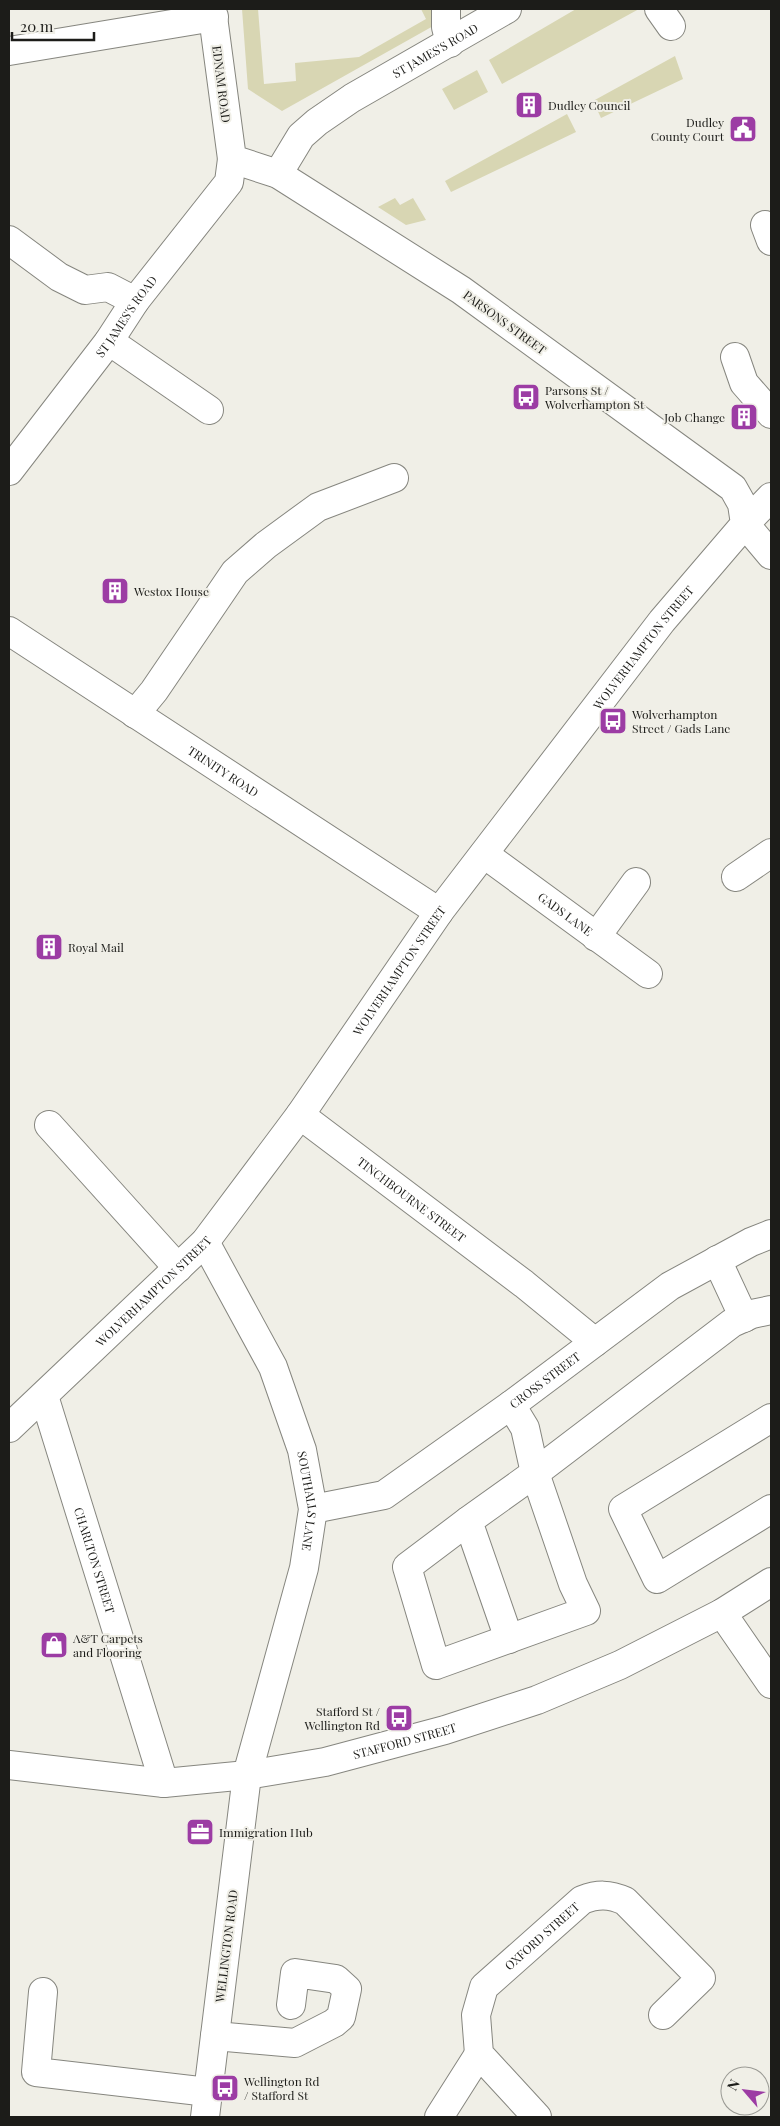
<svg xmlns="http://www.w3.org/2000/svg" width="780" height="2126" font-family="'Playfair Display',serif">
<rect width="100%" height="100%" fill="#f0efe7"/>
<path fill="#d8d6b3" d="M 242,9 L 258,9 L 264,84 L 296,81 L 295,63 L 359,57 L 426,19 L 421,9 L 436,9 L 435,25 L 282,111 L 248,89 Z
M 576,9 L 639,9 L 502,84 L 489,60 Z
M 675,56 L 683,79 L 601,118 L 593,101 Z
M 477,70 L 488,92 L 454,110 L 442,89 Z
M 567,114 L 576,132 L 451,192 L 445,181 Z
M 395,198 L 400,205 L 413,198 L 426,220 L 406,225 L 378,207 Z"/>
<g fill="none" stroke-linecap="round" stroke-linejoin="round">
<defs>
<g id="minor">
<path d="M 446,9 L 446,27 L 450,43"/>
<path d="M 659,9 L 671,26"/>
<path d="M 9,51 L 214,17"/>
<path id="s1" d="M 278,174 L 301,136 L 317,122 L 352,98 L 507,9"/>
<path d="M 765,225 L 771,241"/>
<path d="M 9,240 L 59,277 L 85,290 L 108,287 L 135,301"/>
<path d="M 109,341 L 209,410"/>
<path d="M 735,357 L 744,383 L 771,414"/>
<path id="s2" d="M 9,471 L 109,341 L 135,301 L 229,182 L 232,159"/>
<path d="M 771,497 L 745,524 L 771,555"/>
<path id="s3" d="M 9,631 L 439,912"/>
<path d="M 135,714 L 154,691 L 235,572 L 266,545 L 318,507 L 394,478"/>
<path id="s4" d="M 484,854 L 648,974"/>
<path d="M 736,877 L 771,853"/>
<path d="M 596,937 L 636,882"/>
<path id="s5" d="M 300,1115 L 524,1284 L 595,1342"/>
<path d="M 49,1125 L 178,1268"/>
<path d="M 717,1260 L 744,1318"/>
<path id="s6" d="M 44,1396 L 164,1783"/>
<path d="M 771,1418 L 623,1509 L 657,1579 L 771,1509"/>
<path id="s7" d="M 313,1509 L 384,1495 L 511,1405 L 670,1286 L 751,1242 L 771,1234"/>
<path d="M 468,1521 L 407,1567 L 436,1665 L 586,1611 L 573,1584 L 535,1473 L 525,1428 L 511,1405"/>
<path d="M 722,1613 L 771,1684"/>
<path d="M 509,1639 L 468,1521 L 535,1473 L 732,1323 L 752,1314 L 771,1310"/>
<path d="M 43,1992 L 36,2072 L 208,2092"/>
<path d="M 215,2036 L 295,2043 L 334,2023 L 341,2017 L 347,1989 L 336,1979 L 295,1973 L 291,2005"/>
<path d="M 439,2117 L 479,2054"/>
<path id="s8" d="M 537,2117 L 479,2054 L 476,2015 L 484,1987 L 582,1900 C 598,1894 609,1894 625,1901 L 701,1978 L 663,2015"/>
</g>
<g id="major">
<path id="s9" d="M 205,1242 L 273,1367 L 302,1450 L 313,1509 L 304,1568 L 247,1775 L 205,2117"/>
<path id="s10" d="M 9,1428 L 205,1242 L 300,1115 L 439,912 L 662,621 L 745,524 L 742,504 L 733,488 L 461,290 L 278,174 L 232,159 L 212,9"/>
<path id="s11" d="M 9,1765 L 164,1783 L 247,1775 L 325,1762 L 445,1730 L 537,1700 L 620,1665 L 722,1613 L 771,1582"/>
</g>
</defs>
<use href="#minor" stroke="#86867f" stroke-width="30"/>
<use href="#major" stroke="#86867f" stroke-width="30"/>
<use href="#minor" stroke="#fff" stroke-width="28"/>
<use href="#major" stroke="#fff" stroke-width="28"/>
</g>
<defs>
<symbol id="building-square" viewBox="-11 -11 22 22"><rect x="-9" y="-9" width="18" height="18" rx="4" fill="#9c3ca4" stroke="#f0efe7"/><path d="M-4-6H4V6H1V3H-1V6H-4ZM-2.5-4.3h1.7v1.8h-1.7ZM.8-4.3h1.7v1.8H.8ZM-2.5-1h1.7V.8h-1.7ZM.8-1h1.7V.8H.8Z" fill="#fff"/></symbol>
<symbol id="civic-square" viewBox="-11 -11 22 22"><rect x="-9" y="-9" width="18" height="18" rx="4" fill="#9c3ca4" stroke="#f0efe7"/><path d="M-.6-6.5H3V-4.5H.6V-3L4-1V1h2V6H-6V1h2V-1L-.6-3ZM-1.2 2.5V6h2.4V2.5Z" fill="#fff"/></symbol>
<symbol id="bus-square" viewBox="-11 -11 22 22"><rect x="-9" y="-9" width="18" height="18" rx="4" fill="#9c3ca4" stroke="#f0efe7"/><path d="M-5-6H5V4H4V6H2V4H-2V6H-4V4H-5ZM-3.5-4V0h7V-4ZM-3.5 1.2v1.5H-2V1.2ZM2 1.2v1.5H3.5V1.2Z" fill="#fff"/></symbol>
<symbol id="shop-square" viewBox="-11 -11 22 22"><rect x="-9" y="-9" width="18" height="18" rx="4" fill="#9c3ca4" stroke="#f0efe7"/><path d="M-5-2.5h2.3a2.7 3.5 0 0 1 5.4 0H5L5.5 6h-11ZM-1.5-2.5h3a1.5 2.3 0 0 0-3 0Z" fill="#fff"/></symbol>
<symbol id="office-square" viewBox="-11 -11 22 22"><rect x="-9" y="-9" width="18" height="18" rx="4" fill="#9c3ca4" stroke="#f0efe7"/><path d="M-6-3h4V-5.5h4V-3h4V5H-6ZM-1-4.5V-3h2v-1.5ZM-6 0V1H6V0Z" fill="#fff"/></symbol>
</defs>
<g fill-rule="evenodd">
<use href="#building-square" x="513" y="89" width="32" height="32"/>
<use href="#civic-square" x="727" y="113" width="32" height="32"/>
<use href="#bus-square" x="510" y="381" width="32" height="32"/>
<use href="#building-square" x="728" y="401" width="32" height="32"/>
<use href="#building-square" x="99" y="575" width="32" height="32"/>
<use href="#bus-square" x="597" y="705" width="32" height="32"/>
<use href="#building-square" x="33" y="931" width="32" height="32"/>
<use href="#shop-square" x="38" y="1629" width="32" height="32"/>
<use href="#bus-square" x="383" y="1702" width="32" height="32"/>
<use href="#office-square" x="184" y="1816" width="32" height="32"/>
<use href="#bus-square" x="209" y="2072" width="32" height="32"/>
</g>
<g text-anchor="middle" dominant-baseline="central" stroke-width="4" stroke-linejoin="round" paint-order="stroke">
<g font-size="12" fill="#1c1c19" stroke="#f0efe7">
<text stroke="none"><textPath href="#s1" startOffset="204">ST JAMES'S ROAD</textPath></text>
<text transform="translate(222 84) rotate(83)">EDNAM ROAD</text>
<text stroke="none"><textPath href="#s2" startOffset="194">ST JAMES'S ROAD</textPath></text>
<text transform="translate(505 322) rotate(36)">PARSONS STREET</text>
<text stroke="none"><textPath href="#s10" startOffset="1009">WOLVERHAMPTON STREET</textPath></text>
<text stroke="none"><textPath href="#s3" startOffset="256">TRINITY ROAD</textPath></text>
<text stroke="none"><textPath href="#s4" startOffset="101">GADS LANE</textPath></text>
<text stroke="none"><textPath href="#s10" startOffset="604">WOLVERHAMPTON STREET</textPath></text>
<text stroke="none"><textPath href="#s5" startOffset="140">TINCHBOURNE STREET</textPath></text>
<text stroke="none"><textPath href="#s10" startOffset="199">WOLVERHAMPTON STREET</textPath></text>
<text stroke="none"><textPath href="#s7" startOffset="270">CROSS STREET</textPath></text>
<text stroke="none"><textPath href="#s9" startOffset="282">SOUTHALLS LANE</textPath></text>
<text stroke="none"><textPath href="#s6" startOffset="172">CHARLTON STREET</textPath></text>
<text stroke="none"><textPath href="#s11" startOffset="401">STAFFORD STREET</textPath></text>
<text stroke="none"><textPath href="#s8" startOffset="231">OXFORD STREET</textPath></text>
<text transform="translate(226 1946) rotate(-83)">WELLINGTON ROAD</text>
</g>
<g font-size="12" fill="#1c1c19" stroke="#f0efe7" text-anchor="start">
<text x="548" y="105">Dudley Council</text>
<text x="724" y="122" text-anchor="end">Dudley<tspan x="724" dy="14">County Court</tspan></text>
<text x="545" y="390">Parsons St /<tspan x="545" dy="14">Wolverhampton St</tspan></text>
<text x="725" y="417" text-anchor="end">Job Change</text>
<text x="134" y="591">Westox House</text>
<text x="632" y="714">Wolverhampton<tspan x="632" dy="14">Street / Gads Lane</tspan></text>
<text x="68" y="947">Royal Mail</text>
<text x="73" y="1638">A&amp;T Carpets<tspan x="73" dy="14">and Flooring</tspan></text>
<text x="380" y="1711" text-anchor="end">Stafford St /<tspan x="380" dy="14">Wellington Rd</tspan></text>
<text x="219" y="1832">Immigration Hub</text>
<text x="244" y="2081">Wellington Rd<tspan x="244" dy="14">/ Stafford St</tspan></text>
</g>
</g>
<rect width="780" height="2126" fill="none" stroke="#1c1c19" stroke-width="20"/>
<g transform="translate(745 2091) rotate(298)"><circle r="24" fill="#f0efe7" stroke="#9b9b95"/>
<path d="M0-4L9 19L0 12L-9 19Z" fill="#9c3ca4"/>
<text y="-8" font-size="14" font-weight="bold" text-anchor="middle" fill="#1c1c19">N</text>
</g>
<path d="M12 32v8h82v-8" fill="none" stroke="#1c1c19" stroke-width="2.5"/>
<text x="20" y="32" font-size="15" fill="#1c1c19" stroke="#f0efe7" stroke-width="4" paint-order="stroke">20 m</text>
</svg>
